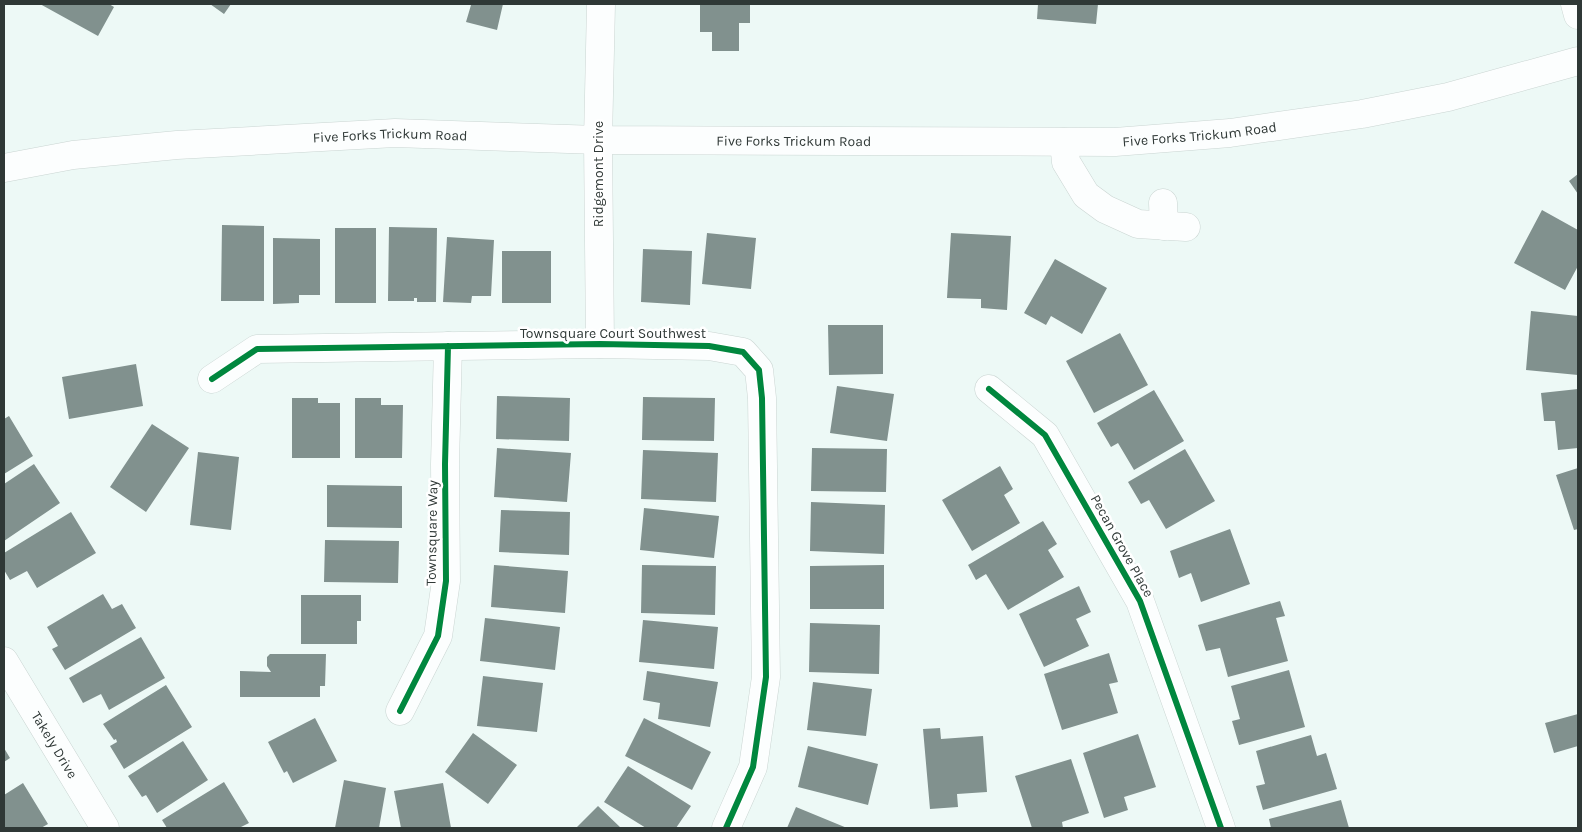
<svg xmlns="http://www.w3.org/2000/svg" width="1582" height="832" font-family="Karla,sans-serif">
<rect width="100%" height="100%" fill="#edf9f6"/>
<path fill="#81918e" d="M 40,4 L 109,4 L 114,7 L 98,36 Z
M 210,4 L 231,4 L 224,14 Z
M 467,4 L 503,4 L 497,30 L 466,22 L 471,5 Z
M 700,4 L 750,4 L 750,23 L 739,23 L 739,51 L 712,51 L 712,32 L 700,32 Z
M 1038,4 L 1098,4 L 1096,24 L 1037,19 Z
M 1578,174 L 1578,194 L 1569,181 Z
M 1542,210 L 1578,230 L 1578,266 L 1565,290 L 1514,263 Z
M 222,225 L 264,226 L 264,301 L 221,301 Z
M 389,227 L 437,228 L 436,302 L 417,302 L 417,298 L 414,298 L 414,301 L 388,301 Z
M 335,228 L 376,228 L 376,303 L 335,303 Z
M 707,233 L 756,238 L 751,289 L 702,284 Z
M 951,233 L 1011,236 L 1007,310 L 981,308 L 981,299 L 947,298 Z
M 447,237 L 494,240 L 491,296 L 472,296 L 471,303 L 443,302 Z
M 273,238 L 320,239 L 320,295 L 299,295 L 299,303 L 273,304 Z
M 643,249 L 692,251 L 690,305 L 641,302 Z
M 502,251 L 551,251 L 551,303 L 502,303 Z
M 1055,259 L 1107,288 L 1082,334 L 1051,316 L 1046,325 L 1024,313 Z
M 1531,311 L 1578,316 L 1578,375 L 1526,370 Z
M 828,325 L 883,325 L 883,374 L 829,375 Z
M 1120,333 L 1148,385 L 1094,413 L 1066,361 Z
M 136,364 L 143,406 L 69,419 L 62,377 Z
M 837,386 L 894,394 L 887,441 L 830,433 Z
M 1578,389 L 1578,448 L 1558,450 L 1555,421 L 1544,421 L 1541,393 Z
M 1154,390 L 1184,441 L 1134,470 L 1118,443 L 1111,447 L 1097,423 Z
M 497,396 L 570,398 L 569,441 L 496,439 Z
M 643,397 L 715,398 L 714,441 L 642,440 Z
M 292,398 L 318,398 L 318,403 L 340,403 L 340,458 L 292,458 Z
M 355,398 L 381,398 L 381,405 L 403,405 L 402,458 L 355,458 Z
M 9,416 L 33,456 L 4,474 L 4,419 Z
M 152,424 L 189,448 L 146,512 L 110,487 Z
M 497,448 L 571,453 L 567,502 L 494,497 Z
M 812,448 L 887,449 L 886,492 L 811,491 Z
M 1185,449 L 1215,501 L 1166,529 L 1149,500 L 1141,504 L 1128,482 Z
M 643,450 L 718,453 L 716,502 L 641,499 Z
M 198,452 L 239,457 L 231,530 L 190,525 Z
M 34,464 L 60,503 L 4,541 L 4,484 Z
M 1000,466 L 1013,489 L 1004,495 L 1020,523 L 972,551 L 942,500 Z
M 1578,468 L 1578,529 L 1574,530 L 1556,475 Z
M 327,485 L 402,486 L 402,528 L 327,527 Z
M 811,502 L 885,505 L 884,554 L 810,551 Z
M 644,508 L 719,516 L 714,558 L 640,550 Z
M 501,510 L 570,512 L 569,555 L 499,552 Z
M 71,512 L 96,553 L 37,588 L 27,571 L 10,580 L 4,570 L 4,553 Z
M 1043,521 L 1057,544 L 1048,550 L 1064,577 L 1008,610 L 986,574 L 976,580 L 968,565 Z
M 1230,529 L 1250,584 L 1201,602 L 1191,573 L 1179,578 L 1170,551 Z
M 325,540 L 399,541 L 398,583 L 324,582 Z
M 494,565 L 568,571 L 565,613 L 491,607 Z
M 642,565 L 716,566 L 715,615 L 641,613 Z
M 884,565 L 884,609 L 810,609 L 810,566 Z
M 1079,586 L 1091,612 L 1076,619 L 1089,646 L 1044,667 L 1019,614 Z
M 103,594 L 112,609 L 122,604 L 136,628 L 65,670 L 52,649 L 58,646 L 47,627 Z
M 301,595 L 361,595 L 361,621 L 357,621 L 357,644 L 301,644 Z
M 1280,601 L 1285,616 L 1276,618 L 1288,661 L 1228,677 L 1220,648 L 1206,651 L 1198,625 Z
M 485,618 L 560,627 L 555,670 L 480,661 Z
M 643,620 L 718,627 L 714,669 L 639,662 Z
M 810,623 L 880,625 L 879,674 L 809,672 Z
M 141,637 L 165,678 L 109,710 L 101,694 L 83,703 L 69,678 Z
M 1109,653 L 1118,682 L 1109,684 L 1118,713 L 1062,730 L 1044,674 Z
M 270,654 L 326,654 L 325,686 L 320,686 L 320,697 L 240,697 L 240,671 L 271,672 L 267,666 L 267,657 Z
M 1289,670 L 1305,727 L 1239,745 L 1232,721 L 1240,719 L 1231,686 Z
M 647,671 L 718,682 L 710,727 L 658,719 L 660,703 L 643,700 Z
M 483,676 L 543,683 L 537,732 L 477,726 Z
M 813,682 L 872,689 L 866,736 L 807,730 Z
M 166,685 L 192,727 L 124,769 L 110,746 L 117,742 L 116,739 L 114,740 L 103,724 Z
M 1578,714 L 1578,746 L 1554,753 L 1545,723 Z
M 315,718 L 337,761 L 293,783 L 287,771 L 284,773 L 268,742 Z
M 644,718 L 711,752 L 692,790 L 625,756 Z
M 940,728 L 941,739 L 983,736 L 987,792 L 957,794 L 958,807 L 930,809 L 923,729 Z
M 473,733 L 517,765 L 488,804 L 445,772 Z
M 1138,734 L 1156,787 L 1124,797 L 1128,810 L 1104,818 L 1083,753 Z
M 1311,735 L 1317,756 L 1326,753 L 1337,789 L 1263,810 L 1256,786 L 1265,784 L 1256,751 Z
M 183,741 L 208,780 L 157,813 L 146,795 L 142,797 L 128,776 Z
M 808,746 L 878,764 L 868,805 L 798,787 Z
M 4,748 L 10,758 L 4,762 Z
M 1071,759 L 1089,813 L 1062,822 L 1063,828 L 1032,828 L 1015,776 Z
M 628,766 L 691,806 L 676,828 L 646,828 L 604,802 Z
M 344,780 L 386,788 L 379,828 L 335,828 Z
M 224,782 L 249,823 L 239,828 L 167,828 L 162,820 Z
M 23,783 L 48,824 L 41,828 L 4,828 L 4,795 Z
M 443,783 L 451,828 L 401,828 L 394,791 Z
M 1341,800 L 1349,828 L 1271,828 L 1269,819 Z
M 598,806 L 621,828 L 576,828 Z
M 796,807 L 847,828 L 787,828 Z"/>
<g fill="none" stroke-linecap="round" stroke-linejoin="round">
<defs>
<g id="minor">
<path d="M 1575,4 L 1578,15"/>
<path d="M 1064,142 L 1066,162 L 1086,195 L 1105,209 L 1138,224 L 1186,227"/>
<path d="M 1163,203 L 1164,226"/>
<path d="M 600,344 L 598,140 L 601,4"/>
<path d="M 212,379 L 257,349 L 600,344 L 709,346 L 743,352 L 759,370 L 762,398 L 766,677 L 753,767 L 726,828"/>
<path d="M 989,389 L 1045,435 L 1140,601 L 1221,828"/>
<path id="s1" d="M 4,661 L 105,828"/>
<path d="M 400,711 L 438,636 L 446,581 L 445,464 L 448,346"/>
</g>
<g id="major">
<path id="s2" d="M 4,168 L 73,155 L 177,145 L 395,133 L 598,140 L 1115,142 L 1230,133 L 1362,114 L 1448,97 L 1578,61"/>
</g>
</defs>
<use href="#minor" stroke="#cad5d2" stroke-width="29"/>
<use href="#major" stroke="#cad5d2" stroke-width="29"/>
<use href="#minor" stroke="#fcfefe" stroke-width="28"/>
<use href="#major" stroke="#fcfefe" stroke-width="28"/>
<defs>
<path id="cycleway" d="M 212,379 L 257,349 L 600,344 L 709,346 L 743,352 L 759,370 L 762,398 L 766,677 L 753,767 L 726,828
M 989,389 L 1045,435 L 1140,601 L 1221,828
M 400,711 L 438,636 L 446,581 L 445,464 L 448,346"/>
</defs>
<use href="#cycleway" stroke="#fff" stroke-width="9"/>
<use href="#cycleway" stroke="#00873e" stroke-width="6"/>
</g>
<g text-anchor="middle" dominant-baseline="central" stroke-width="5" stroke-linejoin="round" paint-order="stroke">
<g font-size="14" fill="#2f3836" stroke="#fff">
<text stroke="none"><textPath href="#s2" startOffset="1198">Five Forks Trickum Road</textPath></text>
<text stroke="none"><textPath href="#s2" startOffset="388">Five Forks Trickum Road</textPath></text>
<text stroke="none"><textPath href="#s2" startOffset="792">Five Forks Trickum Road</textPath></text>
<text transform="translate(598 174) rotate(-90)">Ridgemont Drive</text>
<text x="613" y="333">Townsquare Court Southwest</text>
<text transform="translate(432 533) rotate(-89)">Townsquare Way</text>
<text transform="translate(1122 546) rotate(61)">Pecan Grove Place</text>
<text stroke="none"><textPath href="#s1" startOffset="98">Takely Drive</textPath></text>
</g>
</g>
<rect width="1582" height="832" fill="none" stroke="#2f3836" stroke-width="10"/>
</svg>
